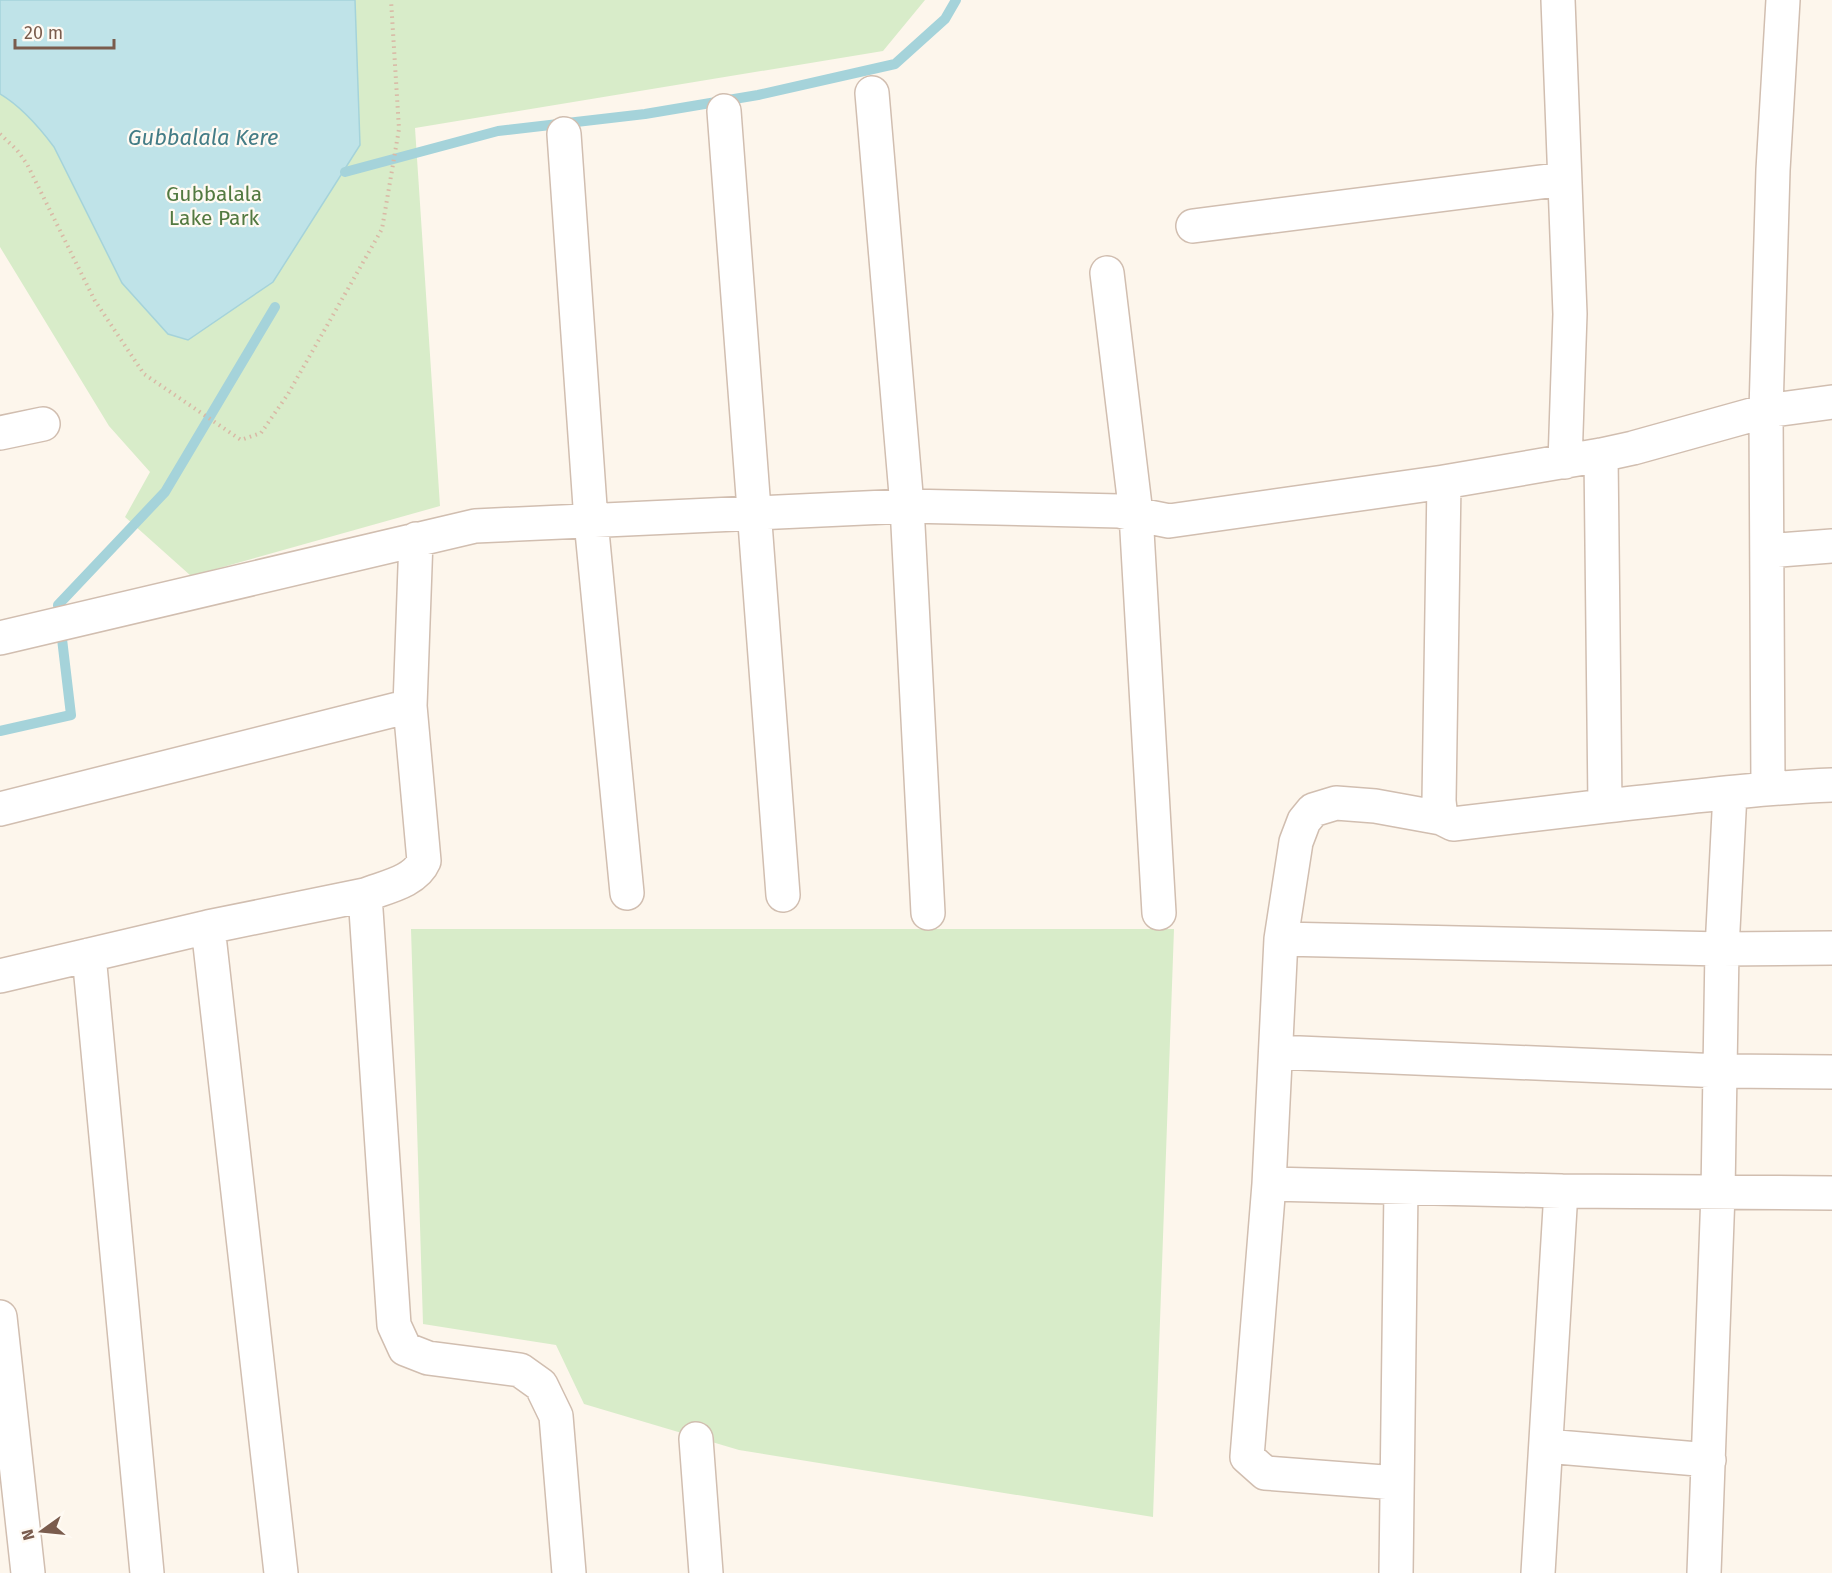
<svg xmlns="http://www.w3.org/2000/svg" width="1832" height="1573" font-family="'Fira Sans',sans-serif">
<rect width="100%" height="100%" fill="#fdf6ec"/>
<path fill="#d8ecc9" d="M 0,0 L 925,0 L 883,51 L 415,128 L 440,506 L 191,576 L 125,517 L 150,472 L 109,426 L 0,247 Z
M 411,929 L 1174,929 L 1153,1517 L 739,1450 L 584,1404 L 556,1345 L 423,1324 Z"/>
<path fill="#bfe3e8" stroke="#a5d3da" stroke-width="1.5" d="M 0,0 L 355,0 L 360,145 L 273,282 L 188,340 L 168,334 L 122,283 L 54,147 C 39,127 22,107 0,94 Z"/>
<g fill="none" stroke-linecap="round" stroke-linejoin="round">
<path stroke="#a5d3da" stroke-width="10" d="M 345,172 L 498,131 L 645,114 L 758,95 L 895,64 L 945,19 L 956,0
M 0,731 L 71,715 L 58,605 L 165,492 L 275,307"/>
<defs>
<path id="street" d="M 1558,0 L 1570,314 L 1565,462
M 872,93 L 907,506 L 928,913
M 724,111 L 783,895
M 564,134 L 591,521 L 627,893
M 1193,226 L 1564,179
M 1107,273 L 1136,514 L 1159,913
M 0,433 L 43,424
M 1601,455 L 1605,806 C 1681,798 1756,788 1832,785
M 1444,482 L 1439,801 L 1441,818 L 1453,824 L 1605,806
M 1767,551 L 1832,546
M 0,638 L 475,526 L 907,506 L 1119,511 L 1169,521 L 1444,482 L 1601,455 L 1633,448 L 1766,411 L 1832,402
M 410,706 L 416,539
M 1768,787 L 1766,411 L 1773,170 L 1783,0
M 0,809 L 410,706 L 424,861 C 415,882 385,887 365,895
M 208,927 L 281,1573
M 1281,939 L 1722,949 L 1832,948
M 89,955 L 147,1573
M 0,976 L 208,927 L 365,895 L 394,1325 L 405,1349 L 428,1358 L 520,1370 L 541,1385 L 556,1416 L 569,1573
M 1276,1052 L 1721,1071 L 1832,1072
M 1269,1184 L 1561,1191 L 1832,1193
M 0,1317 L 28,1573
M 696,1439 L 706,1573
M 1546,1446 L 1709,1460
M 1397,1483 L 1265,1473 L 1247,1457 L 1269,1184 L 1281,939 L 1296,842 L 1304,821 L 1313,810 L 1336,803 L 1375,806 L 1441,818
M 1396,1573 L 1401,1188
M 1538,1573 L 1561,1191
M 1704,1573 L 1718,1193 L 1722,949 L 1730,793"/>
</defs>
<use href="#street" stroke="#d1beb0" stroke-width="36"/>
<path stroke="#d9b8a5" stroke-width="4" stroke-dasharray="1.5 4.5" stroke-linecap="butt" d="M 0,134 L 17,150 L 27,164 L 95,301 L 144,374 L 241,440 L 261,433 L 288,394 L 382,229 L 399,129 L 391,0"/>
<use href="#street" stroke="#fff" stroke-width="33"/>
</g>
<g text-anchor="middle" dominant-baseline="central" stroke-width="4.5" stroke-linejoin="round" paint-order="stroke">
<g font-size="21" fill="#537a41" stroke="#fffaf3">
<text x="214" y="194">Gubbalala<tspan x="214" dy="24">Lake Park</tspan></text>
</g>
<g font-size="22" font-style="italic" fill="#437c86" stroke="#fffaf3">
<text x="203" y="137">Gubbalala Kere</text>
</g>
</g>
<g transform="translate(42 1531) rotate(255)" stroke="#fffaf3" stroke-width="4.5" paint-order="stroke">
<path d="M0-4.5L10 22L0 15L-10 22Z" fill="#7a5c4d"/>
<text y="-9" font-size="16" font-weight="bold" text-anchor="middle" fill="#7a5c4d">N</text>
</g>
<path d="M15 39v9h99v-9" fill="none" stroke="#7a5c4d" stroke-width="3"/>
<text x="24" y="39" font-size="18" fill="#7a5c4d" stroke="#fffaf3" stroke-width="4.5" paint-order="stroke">20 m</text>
</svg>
